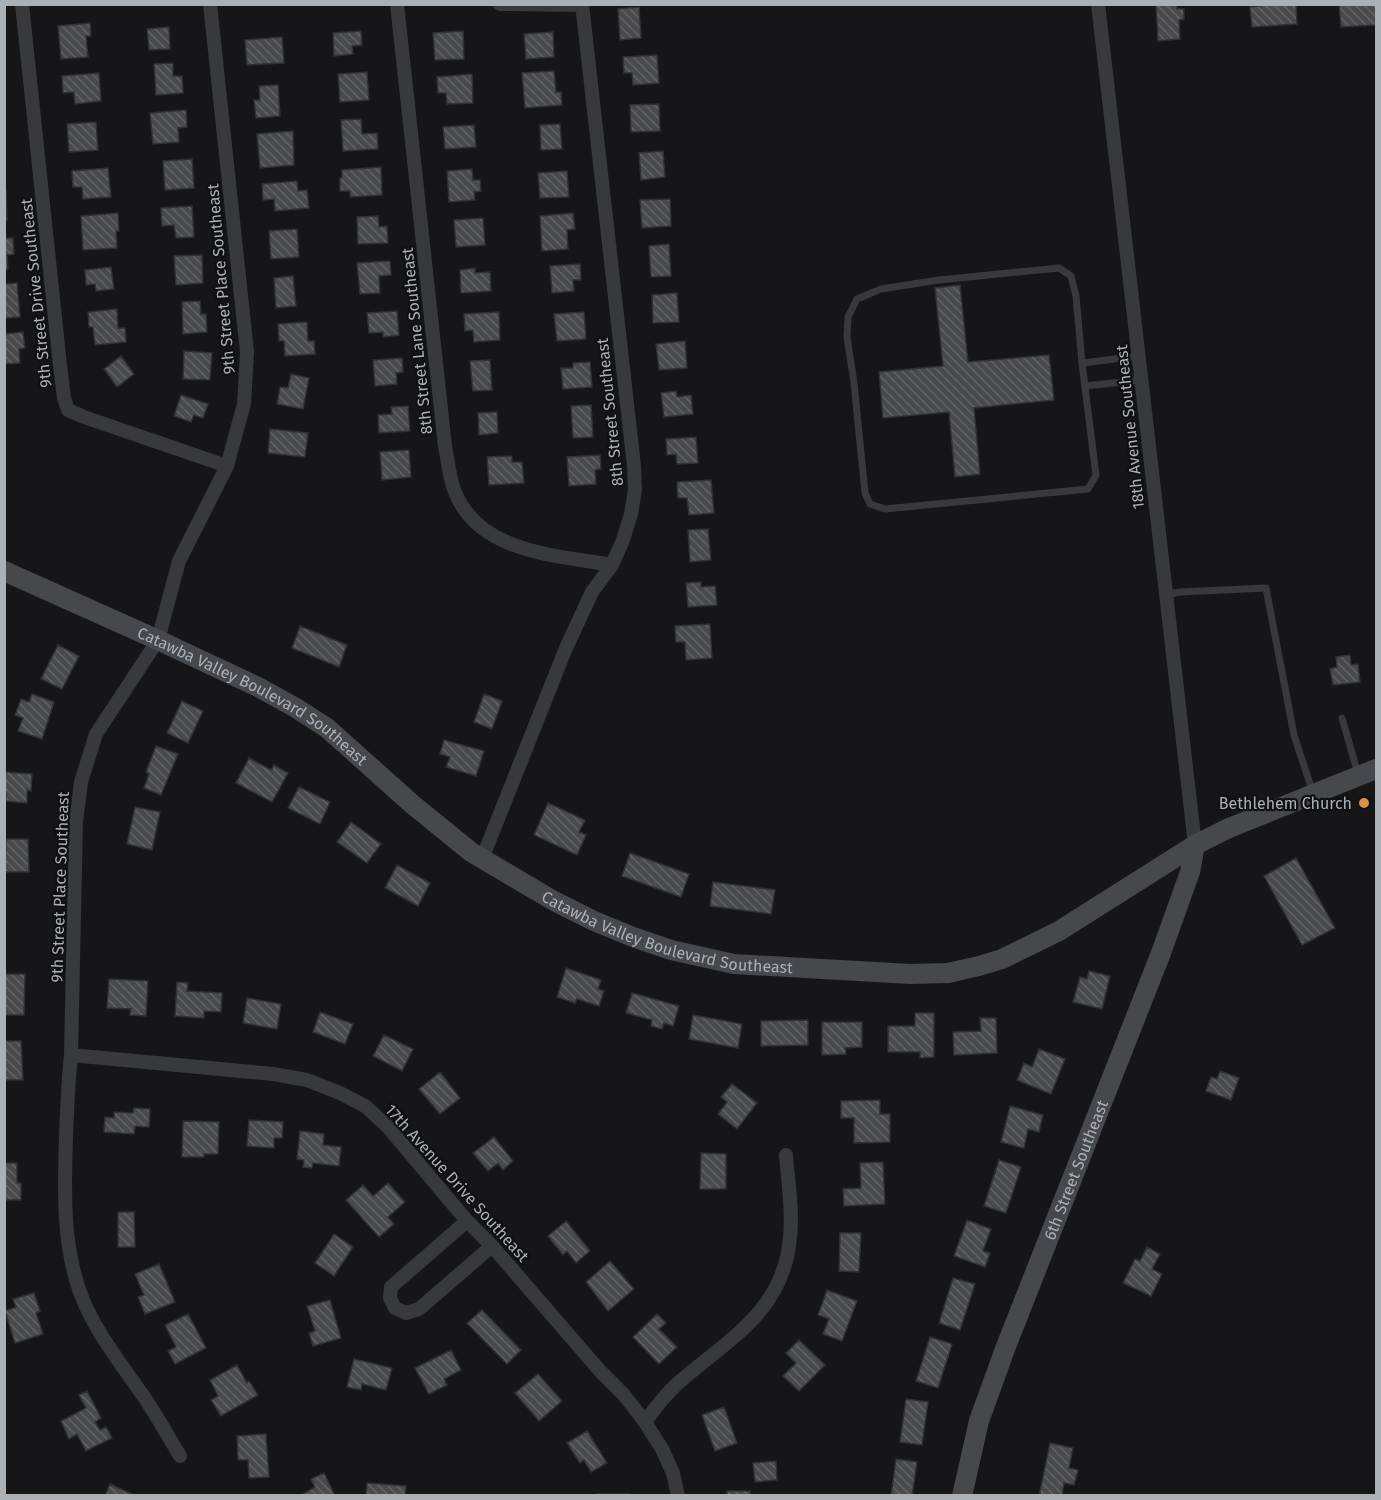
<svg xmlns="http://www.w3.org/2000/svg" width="1381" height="1500" font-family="'Fira Sans',sans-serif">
<defs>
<pattern id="building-back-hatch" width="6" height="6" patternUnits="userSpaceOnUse" patternTransform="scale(1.5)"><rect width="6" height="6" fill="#484a4d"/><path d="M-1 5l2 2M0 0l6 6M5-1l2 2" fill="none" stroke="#606264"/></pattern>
</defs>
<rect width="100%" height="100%" fill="#161618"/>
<path fill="url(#building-back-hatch)" stroke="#303133" stroke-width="1.5" d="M 1156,4 L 1177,4 L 1177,9 L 1184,9 L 1184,19 L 1179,20 L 1180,39 L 1158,41 Z
M 1277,4 L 1296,4 L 1297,24 L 1252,27 L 1250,7 Z
M 1339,4 L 1376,4 L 1376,25 L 1341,27 Z
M 639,7 L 641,38 L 620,40 L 618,9 Z
M 90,23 L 91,36 L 86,36 L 88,57 L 61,59 L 58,26 Z
M 169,27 L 170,49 L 149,50 L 147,29 Z
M 361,31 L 362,45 L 352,46 L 353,54 L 334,56 L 333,33 Z
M 463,31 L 464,59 L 435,60 L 433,33 Z
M 553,32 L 554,57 L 526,59 L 524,34 Z
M 282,37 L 284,63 L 247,65 L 245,40 Z
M 657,55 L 659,83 L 633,85 L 632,73 L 624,73 L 623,57 Z
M 173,63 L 173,76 L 182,76 L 183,93 L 156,95 L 154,64 Z
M 554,71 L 556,92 L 561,92 L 562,105 L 525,108 L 522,73 Z
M 367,72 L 369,100 L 340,102 L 338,74 Z
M 99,73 L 101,101 L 75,104 L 74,92 L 63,93 L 62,76 Z
M 472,74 L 473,103 L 447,104 L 446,93 L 438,93 L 437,77 Z
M 278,85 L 280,116 L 256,118 L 254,100 L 260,100 L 259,86 Z
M 659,104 L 660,131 L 631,132 L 630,105 Z
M 186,110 L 187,127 L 178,128 L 179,142 L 153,144 L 150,113 Z
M 361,119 L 362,134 L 377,133 L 378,149 L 343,151 L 341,120 Z
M 96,122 L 98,150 L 69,152 L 67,124 Z
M 560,124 L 562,149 L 541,150 L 540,125 Z
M 474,125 L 476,147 L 445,149 L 443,127 Z
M 293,131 L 294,165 L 260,168 L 257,134 Z
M 663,151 L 665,177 L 641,180 L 639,153 Z
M 192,159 L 194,188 L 165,190 L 163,161 Z
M 381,167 L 382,195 L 350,197 L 350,191 L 340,191 L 340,178 L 342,178 L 342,170 Z
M 108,168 L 111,197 L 83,199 L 82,187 L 73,187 L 72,171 Z
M 472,169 L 473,180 L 480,180 L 481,191 L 474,192 L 475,200 L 449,202 L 447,171 Z
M 567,171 L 569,197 L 540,198 L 538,173 Z
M 297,181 L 298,191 L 307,190 L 309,208 L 275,211 L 274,199 L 263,200 L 262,184 Z
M 4,191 L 6,191 L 7,220 L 4,220 Z
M 670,199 L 671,226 L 642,228 L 640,200 Z
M 192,206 L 194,237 L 176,238 L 174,225 L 162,226 L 161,208 Z
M 118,213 L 119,231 L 116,231 L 117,248 L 83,250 L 81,216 Z
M 573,213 L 575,229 L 567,230 L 568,249 L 542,251 L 540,216 Z
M 378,216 L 379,227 L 387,226 L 388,243 L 358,244 L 357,217 Z
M 483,218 L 485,245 L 456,247 L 454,220 Z
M 297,229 L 299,257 L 271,259 L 269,231 Z
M 4,238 L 13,238 L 14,254 L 7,255 L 8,269 L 4,270 Z
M 669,244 L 671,276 L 651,277 L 649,246 Z
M 202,255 L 203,283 L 176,285 L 174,256 Z
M 390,261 L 391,275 L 379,276 L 380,293 L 360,294 L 357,263 Z
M 580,264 L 581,280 L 573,280 L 574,291 L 552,293 L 550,266 Z
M 111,267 L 114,289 L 96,291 L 95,284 L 86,285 L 85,270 Z
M 475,268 L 475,273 L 490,272 L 491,291 L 461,293 L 460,270 Z
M 293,276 L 296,306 L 276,308 L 274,278 Z
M 17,283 L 20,317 L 4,318 L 4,284 Z
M 960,285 L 968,362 L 1049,355 L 1054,400 L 974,408 L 980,474 L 955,477 L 949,412 L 883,418 L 879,372 L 943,366 L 935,288 Z
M 677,293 L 679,322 L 653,323 L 652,295 Z
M 200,301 L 201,314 L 206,314 L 207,332 L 183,334 L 182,302 Z
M 117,309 L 118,328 L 125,328 L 126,342 L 95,345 L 93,327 L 89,327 L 88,312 Z
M 397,311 L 399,335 L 383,337 L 383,332 L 369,333 L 367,313 Z
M 499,312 L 500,340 L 474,342 L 473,330 L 465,331 L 464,314 Z
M 584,312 L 586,339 L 557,341 L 554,314 Z
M 307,322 L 308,341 L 314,341 L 315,354 L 285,356 L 284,341 L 279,341 L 278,324 Z
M 23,332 L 25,348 L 19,349 L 20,363 L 4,364 L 4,334 Z
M 685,341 L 687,368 L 659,370 L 656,344 Z
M 184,351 L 212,353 L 210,380 L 183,379 Z
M 121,356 L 134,374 L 117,387 L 104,369 Z
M 402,358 L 403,372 L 396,373 L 397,384 L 375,386 L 373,360 Z
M 490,360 L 492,390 L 473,391 L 470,361 Z
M 590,362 L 592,387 L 563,389 L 561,368 L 573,368 L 573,363 Z
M 291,374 L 309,378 L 303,409 L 277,404 L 280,387 L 288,388 Z
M 676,391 L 677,397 L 691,395 L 693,414 L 664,417 L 661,393 Z
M 181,395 L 208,404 L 203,418 L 194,415 L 191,422 L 174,416 Z
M 591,405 L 593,437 L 573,438 L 571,406 Z
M 408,406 L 410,431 L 379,433 L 378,415 L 392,414 L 391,407 Z
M 497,412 L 498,433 L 479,435 L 478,413 Z
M 270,429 L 308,433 L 305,457 L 268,453 Z
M 696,437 L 698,463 L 677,464 L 676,454 L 667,455 L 666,439 Z
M 409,450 L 411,477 L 382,480 L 380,452 Z
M 600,455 L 601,469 L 595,470 L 596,484 L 569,486 L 567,457 Z
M 512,456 L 512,462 L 522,462 L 524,483 L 489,485 L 487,457 Z
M 711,480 L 714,513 L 689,515 L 687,498 L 678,498 L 677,482 Z
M 708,529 L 711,560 L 690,562 L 688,530 Z
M 701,582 L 701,587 L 715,586 L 717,605 L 688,607 L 686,583 Z
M 710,624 L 712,658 L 686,660 L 685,642 L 676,642 L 675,626 Z
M 300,626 L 347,645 L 339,667 L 292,648 Z
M 58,645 L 79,656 L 62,689 L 41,679 Z
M 1350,655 L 1351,665 L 1358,664 L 1360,682 L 1333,685 L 1330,669 L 1337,667 L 1336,657 Z
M 32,694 L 54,702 L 42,739 L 18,731 L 23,718 L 15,715 L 21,699 L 29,702 Z
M 484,694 L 502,701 L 492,729 L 474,722 Z
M 182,701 L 203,711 L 188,743 L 167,733 Z
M 444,740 L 484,751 L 476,776 L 446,767 L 450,757 L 440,754 Z
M 156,746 L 178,754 L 161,795 L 144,788 L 149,774 L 146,772 Z
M 249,758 L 271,770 L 274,765 L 288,773 L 272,802 L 236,783 Z
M 4,772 L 32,774 L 31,791 L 27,790 L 27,803 L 6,801 Z
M 299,787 L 330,802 L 320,824 L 288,808 Z
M 548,803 L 585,820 L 579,832 L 586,835 L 577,855 L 534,835 Z
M 135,807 L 160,812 L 152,850 L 127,844 Z
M 351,822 L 381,844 L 367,863 L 337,842 Z
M 6,839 L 28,839 L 29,872 L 5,872 Z
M 630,853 L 689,874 L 681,897 L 622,876 Z
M 1296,858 L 1335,928 L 1302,945 L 1264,876 Z
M 397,865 L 430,883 L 418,906 L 385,888 Z
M 713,882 L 775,890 L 771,914 L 710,906 Z
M 566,968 L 601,980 L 598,989 L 604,991 L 599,1006 L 577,999 L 575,1003 L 557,997 Z
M 1089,971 L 1110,976 L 1102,1009 L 1073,1002 L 1080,977 L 1087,979 Z
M 4,974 L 25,974 L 24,1015 L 4,1015 Z
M 109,979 L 148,981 L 146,1016 L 130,1015 L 131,1009 L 107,1008 Z
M 177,982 L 188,983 L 187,991 L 222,993 L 221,1012 L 204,1011 L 204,1018 L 175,1016 Z
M 632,993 L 679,1006 L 673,1026 L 664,1023 L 662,1029 L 651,1026 L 652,1020 L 626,1013 Z
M 247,998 L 281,1004 L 277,1029 L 243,1023 Z
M 320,1012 L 353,1024 L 345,1044 L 313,1032 Z
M 915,1013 L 934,1013 L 934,1057 L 920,1058 L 920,1052 L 888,1052 L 888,1026 L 915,1026 Z
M 693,1015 L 742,1024 L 738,1048 L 689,1039 Z
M 980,1018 L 996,1018 L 997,1053 L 954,1055 L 953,1032 L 981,1031 Z
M 808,1020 L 808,1045 L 761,1046 L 761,1021 Z
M 822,1022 L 862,1022 L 862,1047 L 845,1048 L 846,1054 L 822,1055 Z
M 384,1035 L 413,1049 L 402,1071 L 373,1056 Z
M 4,1041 L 21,1041 L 23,1080 L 4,1080 Z
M 1039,1049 L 1065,1059 L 1051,1094 L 1017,1080 L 1024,1063 L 1032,1067 Z
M 1220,1071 L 1239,1078 L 1231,1100 L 1206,1091 L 1211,1077 L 1217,1079 Z
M 440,1072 L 460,1098 L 440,1114 L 419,1089 Z
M 732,1084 L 757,1103 L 737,1129 L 718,1114 L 727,1102 L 721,1097 Z
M 880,1100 L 880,1114 L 890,1114 L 890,1142 L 854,1143 L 854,1118 L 841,1118 L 841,1101 Z
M 1010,1106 L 1043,1115 L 1039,1132 L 1028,1129 L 1024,1148 L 1001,1142 Z
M 134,1108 L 150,1109 L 149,1127 L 135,1126 L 134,1134 L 104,1132 L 105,1117 L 114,1118 L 114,1112 L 133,1113 Z
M 249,1120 L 283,1122 L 282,1138 L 274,1138 L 274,1148 L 247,1146 Z
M 183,1121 L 219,1122 L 218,1154 L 204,1154 L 204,1157 L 182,1157 Z
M 300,1131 L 324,1134 L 323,1145 L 341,1147 L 339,1166 L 313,1163 L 312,1168 L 303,1167 L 304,1160 L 297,1159 Z
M 494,1137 L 513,1161 L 503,1170 L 498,1163 L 488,1171 L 473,1153 Z
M 701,1153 L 726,1154 L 726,1189 L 700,1189 Z
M 999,1160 L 1021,1167 L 1006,1213 L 984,1206 Z
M 883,1162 L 885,1204 L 844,1206 L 843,1189 L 861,1188 L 860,1163 Z
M 4,1163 L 17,1163 L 17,1183 L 21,1183 L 21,1200 L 4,1200 Z
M 388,1183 L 405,1202 L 388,1217 L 394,1224 L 379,1237 L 346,1200 L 363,1185 L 373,1196 Z
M 118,1212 L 134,1212 L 135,1247 L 118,1247 Z
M 967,1220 L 991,1229 L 983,1251 L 990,1253 L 985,1267 L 954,1256 Z
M 566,1221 L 590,1251 L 576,1263 L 567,1251 L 563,1255 L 548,1236 Z
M 840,1233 L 861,1233 L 859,1272 L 839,1271 Z
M 334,1234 L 353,1247 L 334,1276 L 315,1263 Z
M 1147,1247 L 1160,1254 L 1152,1269 L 1162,1274 L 1151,1296 L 1123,1283 L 1135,1259 L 1140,1261 Z
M 610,1261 L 634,1289 L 608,1311 L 586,1282 Z
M 159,1264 L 175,1302 L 145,1314 L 138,1297 L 144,1295 L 135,1274 Z
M 953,1278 L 975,1284 L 960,1330 L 939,1323 Z
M 827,1290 L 857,1301 L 842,1341 L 823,1334 L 829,1319 L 818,1315 Z
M 34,1293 L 40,1311 L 36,1313 L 43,1334 L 15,1343 L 5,1311 L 16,1307 L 13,1299 Z
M 330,1300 L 341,1338 L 313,1346 L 309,1333 L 315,1331 L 307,1306 Z
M 482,1310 L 521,1350 L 507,1364 L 467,1323 Z
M 188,1314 L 206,1348 L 175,1364 L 168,1351 L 176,1347 L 165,1325 Z
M 657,1314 L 666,1323 L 659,1329 L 677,1347 L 659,1364 L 633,1337 Z
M 930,1337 L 952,1344 L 938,1388 L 916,1381 Z
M 799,1340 L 825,1365 L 799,1391 L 783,1376 L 796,1363 L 786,1353 Z
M 451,1350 L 461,1370 L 444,1379 L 447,1385 L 429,1394 L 415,1368 Z
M 354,1359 L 392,1368 L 386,1390 L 362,1384 L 361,1390 L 347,1387 Z
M 237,1365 L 247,1383 L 249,1381 L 258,1395 L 221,1416 L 211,1400 L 218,1396 L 210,1380 Z
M 538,1374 L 562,1401 L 539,1421 L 515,1393 Z
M 87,1391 L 101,1418 L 95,1422 L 100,1430 L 106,1427 L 112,1438 L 86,1451 L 77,1434 L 69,1439 L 61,1421 L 86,1408 L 79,1395 Z
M 906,1399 L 928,1402 L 922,1445 L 900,1442 Z
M 724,1407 L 737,1443 L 715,1451 L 702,1415 Z
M 587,1431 L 607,1463 L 591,1472 L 584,1460 L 580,1463 L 567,1443 Z
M 266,1434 L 269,1477 L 249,1478 L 248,1460 L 238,1460 L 237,1436 Z
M 1050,1443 L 1073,1448 L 1069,1468 L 1078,1470 L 1074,1485 L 1064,1483 L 1062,1496 L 1039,1496 Z
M 896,1459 L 917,1462 L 912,1496 L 891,1496 Z
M 776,1461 L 777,1480 L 755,1482 L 753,1463 Z
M 324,1473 L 335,1496 L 300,1496 L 315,1487 L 311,1479 Z
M 367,1483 L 406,1486 L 405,1496 L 366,1496 Z
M 110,1484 L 136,1496 L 105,1496 Z
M 727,1491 L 750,1491 L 750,1496 L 727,1496 Z
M 596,1494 L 630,1494 L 630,1496 L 596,1496 Z"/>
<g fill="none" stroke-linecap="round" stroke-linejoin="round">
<path stroke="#38393c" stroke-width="7" d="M 1059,268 L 1071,276 L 1076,296 L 1082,363 L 1096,475 L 1088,489 L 885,509 L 870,504 L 865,493 L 854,383 L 847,337 L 848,317 L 857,299 L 881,289 L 939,280 Z
M 1082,363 L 1139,356
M 1085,386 L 1142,380
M 1165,595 L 1180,592 L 1266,588 L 1294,735 L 1313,793
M 1342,718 L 1358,774"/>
<path stroke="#38393c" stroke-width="14" d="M 22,4 L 60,365 L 64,398 L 68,410 L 84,417 L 227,466
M 397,4 L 445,446 C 448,461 449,477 455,492 C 479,553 556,555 612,565
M 500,4 L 582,5
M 1098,4 L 1195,845
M 482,859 L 566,648 L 592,592 L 612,565 L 623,540 L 631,514 L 635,490 L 634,466 L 582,4
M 71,1055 L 273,1074 L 307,1080 L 340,1093 L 365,1106 L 387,1126 L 467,1221 L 492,1246 L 601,1372 L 624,1395 L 645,1422 L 662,1449 L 673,1473 L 678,1496
M 467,1221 L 391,1287 L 390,1298 L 395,1308 L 406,1313 L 419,1309 L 492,1246
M 645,1422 C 655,1408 665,1395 677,1384 C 728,1339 784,1312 790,1237 C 793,1210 788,1182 786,1155
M 180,1456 C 168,1436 157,1416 144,1397 C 124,1368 102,1340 87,1309 C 62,1256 64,1194 66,1137 C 67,1110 68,1082 71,1055 L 76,822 L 81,782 L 96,734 L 158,640 L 179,561 L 227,466 L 244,404 L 247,352 L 210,4"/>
<g stroke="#46484c" stroke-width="20">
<path id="s1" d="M 4,571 L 158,640 L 260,688 L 296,708 L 327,728 L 412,804 L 471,852 L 554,901 L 594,921 L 633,937 L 671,950 L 734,964 L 910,974 L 948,973 L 979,966 L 1002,959 L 1059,931 L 1195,845 L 1229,828 L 1376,769"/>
<path id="s2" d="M 962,1496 L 979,1421 L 1005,1349 L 1161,953 L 1190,872 L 1195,845"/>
</g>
</g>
<circle fill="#da914c" stroke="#111113" stroke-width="2" cx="1364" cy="803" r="6"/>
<g text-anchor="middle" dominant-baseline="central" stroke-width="4.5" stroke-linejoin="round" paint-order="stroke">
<g font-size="16" fill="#aab0b6" stroke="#111113">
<text transform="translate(221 279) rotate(-95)">9th Street Place Southeast</text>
<text transform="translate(36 293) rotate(-96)">9th Street Drive Southeast</text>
<text transform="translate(417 341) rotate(-96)">8th Street Lane Southeast</text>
<text transform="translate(610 412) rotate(-96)">8th Street Southeast</text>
<text transform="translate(1130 427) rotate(-96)">18th Avenue Southeast</text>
<text stroke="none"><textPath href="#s1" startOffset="279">Catawba Valley Boulevard Southeast</textPath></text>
<text transform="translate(60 887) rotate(-88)">9th Street Place Southeast</text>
<text stroke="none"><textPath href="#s1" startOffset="765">Catawba Valley Boulevard Southeast</textPath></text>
<text stroke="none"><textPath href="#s2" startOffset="346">6th Street Southeast</textPath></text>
<text transform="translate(457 1183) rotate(48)">17th Avenue Drive Southeast</text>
</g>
<g font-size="16" fill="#aab0b6" stroke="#111113" text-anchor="end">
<text x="1352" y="803">Bethlehem Church</text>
</g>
</g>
<rect width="1381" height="1500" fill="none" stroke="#aab0b6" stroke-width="12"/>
</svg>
